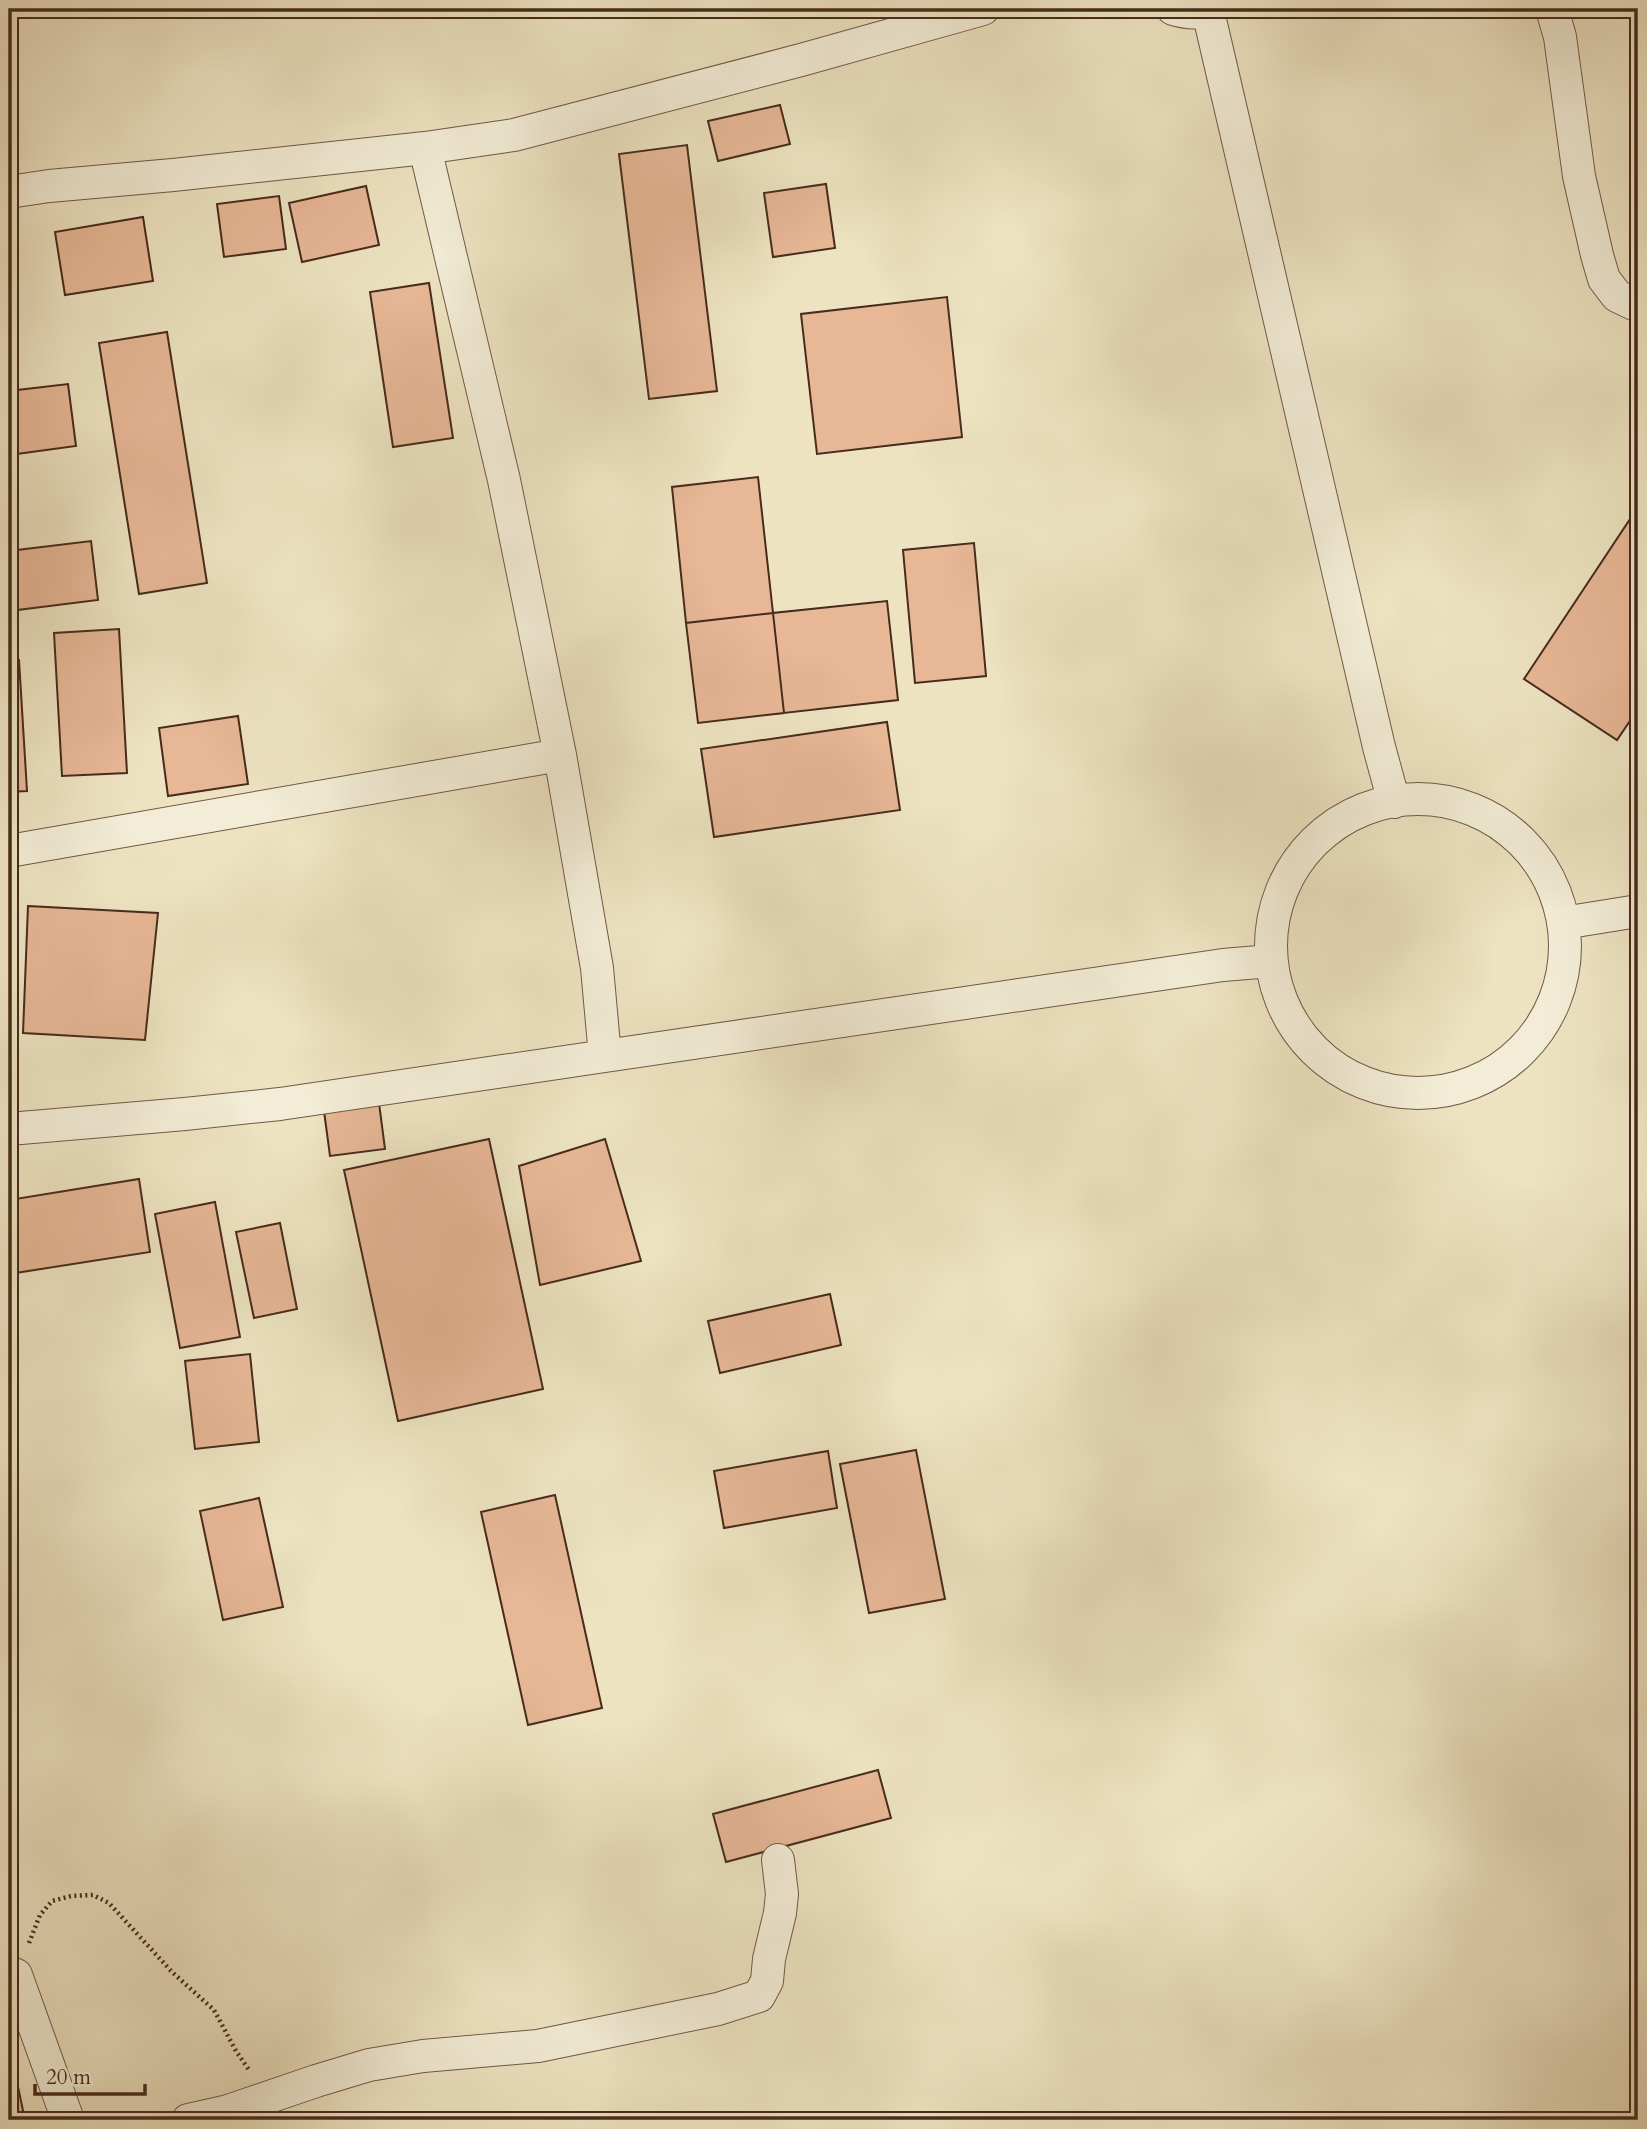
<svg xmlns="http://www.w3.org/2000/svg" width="1647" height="2129" font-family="Cardo,serif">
<rect width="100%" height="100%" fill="#ede3c1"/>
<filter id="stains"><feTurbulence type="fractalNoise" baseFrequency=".00286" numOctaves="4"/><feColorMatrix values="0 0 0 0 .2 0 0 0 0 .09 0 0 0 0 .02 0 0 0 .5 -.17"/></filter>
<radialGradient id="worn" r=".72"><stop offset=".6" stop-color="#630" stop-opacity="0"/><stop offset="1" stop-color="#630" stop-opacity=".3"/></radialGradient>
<path fill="#e7b796" stroke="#472b1d" stroke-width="2" d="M 780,105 L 790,144 L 718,161 L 708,121 Z
M 687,145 L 717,391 L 649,399 L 619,154 Z
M 826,184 L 835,248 L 773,257 L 764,193 Z
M 366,186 L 379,245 L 302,262 L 289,203 Z
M 279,196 L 286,249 L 224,257 L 217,204 Z
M 143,217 L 153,281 L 65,295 L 55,232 Z
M 429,283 L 453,438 L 393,447 L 370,292 Z
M 947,297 L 962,437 L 817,454 L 801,314 Z
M 167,332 L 207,583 L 139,594 L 99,343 Z
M 68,384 L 76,446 L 9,455 L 9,391 Z
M 758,477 L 773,613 L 686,623 L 672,487 Z
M 1638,507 L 1638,709 L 1617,740 L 1524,679 Z
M 91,541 L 98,600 L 9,611 L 9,551 Z
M 974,543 L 986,676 L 915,683 L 903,550 Z
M 887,601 L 898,700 L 784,713 L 773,613 Z
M 773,613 L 784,713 L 698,723 L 686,623 Z
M 119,629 L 127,773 L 62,776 L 54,633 Z
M 9,660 L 19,660 L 27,791 L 9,792 Z
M 238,716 L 248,784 L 168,796 L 159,728 Z
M 887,722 L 900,810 L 714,837 L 701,749 Z
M 28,906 L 158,913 L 145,1040 L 23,1033 Z
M 379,1103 L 385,1149 L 330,1156 L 324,1111 Z
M 489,1139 L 543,1389 L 398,1421 L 344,1170 Z
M 605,1139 L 641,1261 L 540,1285 L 519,1166 Z
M 139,1179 L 150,1252 L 9,1274 L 9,1200 Z
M 215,1202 L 240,1337 L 180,1348 L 155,1214 Z
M 280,1223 L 297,1309 L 254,1318 L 236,1232 Z
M 830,1294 L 841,1345 L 720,1373 L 708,1321 Z
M 250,1354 L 259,1442 L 195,1449 L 185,1361 Z
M 916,1450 L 945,1599 L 869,1613 L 840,1464 Z
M 828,1451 L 837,1508 L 724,1528 L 714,1471 Z
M 555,1495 L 602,1708 L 528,1725 L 481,1512 Z
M 259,1498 L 283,1607 L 223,1620 L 200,1511 Z
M 878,1770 L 891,1818 L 726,1862 L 713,1814 Z
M 9,2044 L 25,2120 L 9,2120 Z"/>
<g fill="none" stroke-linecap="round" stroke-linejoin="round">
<defs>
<path id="minor" d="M 1173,9 C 1186,13 1200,14 1213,9
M 1552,9 L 1560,37 L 1579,176 L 1597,255 L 1604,279 L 1617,296 L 1638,306
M 1208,11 L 1379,747 L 1394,802
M 9,192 L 49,186 L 173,175 L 425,148 L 514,135 L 801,60 L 983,9
M1271 946a147 147 0 1 1 294 0a147 147 0 1 1-294 0Z
M 9,851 L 560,755
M 1563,923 L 1638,911
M 605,1056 L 1223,965 L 1271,961
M 9,1129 L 185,1114 L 280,1104 L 605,1056 L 597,968 L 560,755 L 504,480 L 425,148
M 9,1972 L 16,1975 L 68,2120
M 188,2120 L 228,2111 L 316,2081 L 369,2065 L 423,2056 L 538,2046 L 718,2009 L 759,1996 L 767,1981 L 769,1959 L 780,1913 L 782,1894 L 778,1860"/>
</defs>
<use href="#minor" stroke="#705946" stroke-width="34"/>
<path stroke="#472b1d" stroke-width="4.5" stroke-dasharray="2 3.5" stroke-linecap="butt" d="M 29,1943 L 40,1915 L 52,1901 L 71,1896 L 93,1895 L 109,1903 L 172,1972 L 214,2010 L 236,2051 L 249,2070"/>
<use href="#minor" stroke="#f3edd7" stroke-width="32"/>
</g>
<rect width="1647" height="2129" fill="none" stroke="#ede3c1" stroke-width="35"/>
<rect x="10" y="10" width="1626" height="2108" fill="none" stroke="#472b1d" stroke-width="3.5"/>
<rect x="18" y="18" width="1612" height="2094" fill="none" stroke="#472b1d" stroke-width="2"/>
<path d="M35 2084v10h110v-10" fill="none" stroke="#472b1d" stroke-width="3.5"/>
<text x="46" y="2084" font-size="21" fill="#472b1d" stroke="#f3edd7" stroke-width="5" paint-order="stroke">20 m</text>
<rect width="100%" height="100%" filter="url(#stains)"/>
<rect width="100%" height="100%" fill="url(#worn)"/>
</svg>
